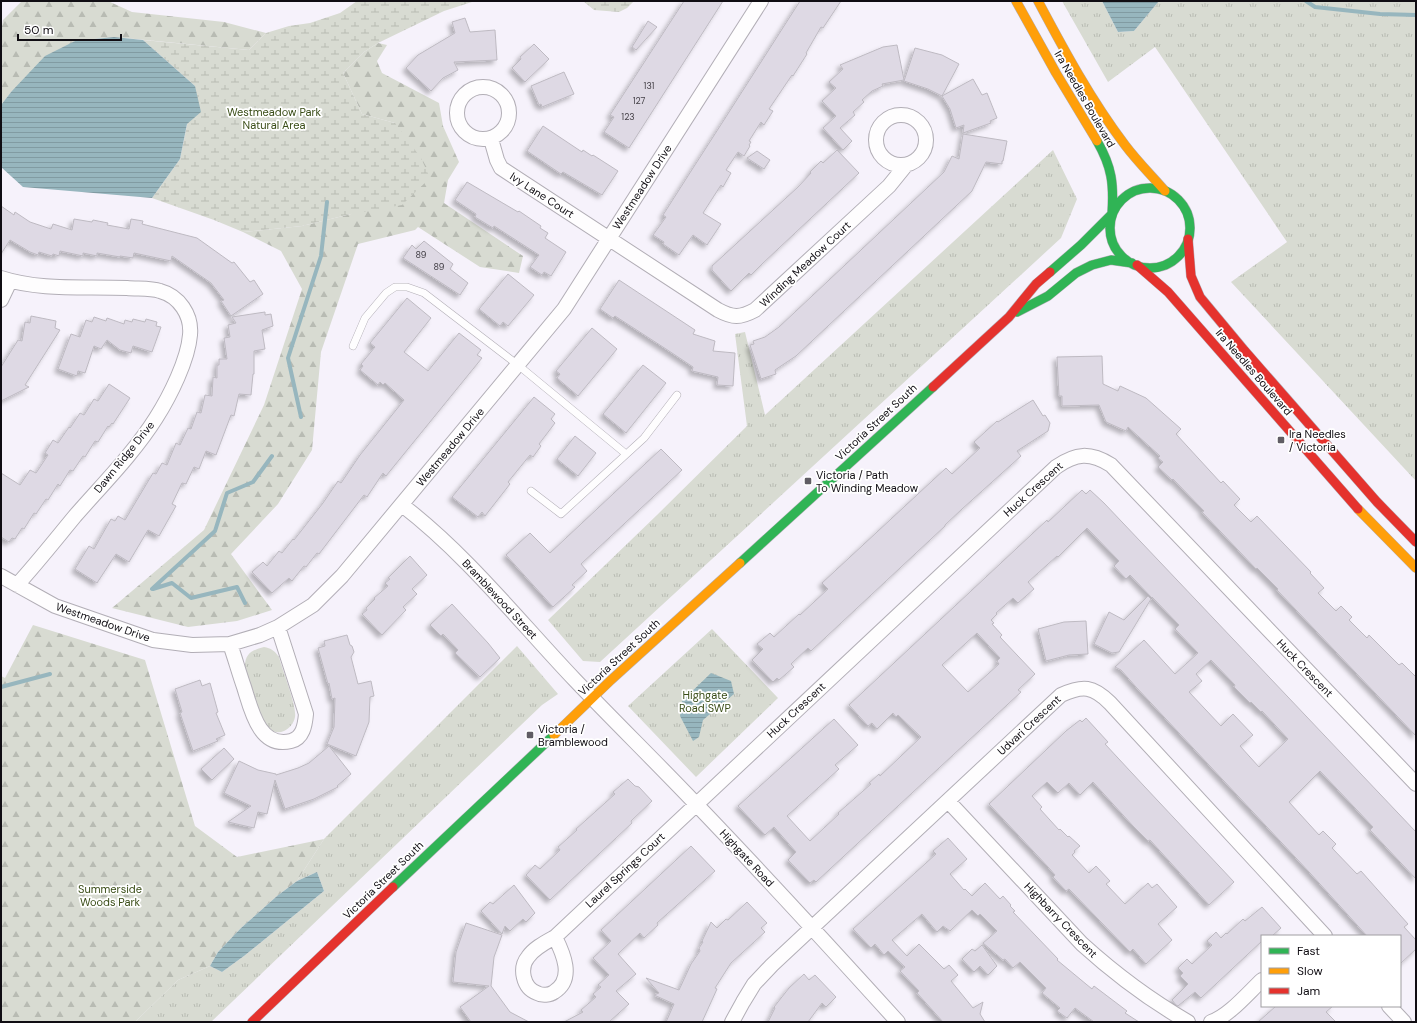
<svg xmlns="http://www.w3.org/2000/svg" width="1417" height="1023" font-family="'DM Sans',sans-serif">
<defs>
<pattern id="grass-tufts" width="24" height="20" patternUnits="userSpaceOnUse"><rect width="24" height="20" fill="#d8dbd2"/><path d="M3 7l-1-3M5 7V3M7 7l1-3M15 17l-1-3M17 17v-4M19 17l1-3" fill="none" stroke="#b8bbb3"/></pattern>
<pattern id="forest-firs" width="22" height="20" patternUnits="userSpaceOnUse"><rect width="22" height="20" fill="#d8dbd2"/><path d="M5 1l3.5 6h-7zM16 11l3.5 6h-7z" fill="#b8bbb3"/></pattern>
<pattern id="wetland-marsh" width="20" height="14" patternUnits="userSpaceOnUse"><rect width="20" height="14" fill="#d8dbd2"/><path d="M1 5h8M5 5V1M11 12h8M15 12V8" fill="none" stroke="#b8bbb3"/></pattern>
<pattern id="water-rules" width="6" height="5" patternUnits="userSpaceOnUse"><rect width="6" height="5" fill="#97b6be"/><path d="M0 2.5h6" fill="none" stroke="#819ba2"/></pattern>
<filter id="shadow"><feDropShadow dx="-3.5" dy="3.5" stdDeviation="2" flood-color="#0004"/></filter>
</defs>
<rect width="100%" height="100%" fill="#f6f2fb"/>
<path fill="url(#grass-tufts)" d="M 1062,1 L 1102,1 L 1118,32 L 1134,31 L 1159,1 L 1416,1 L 1416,481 L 1231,282 L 1287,242 L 1155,47 L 1108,82 Z
M 1053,150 L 1077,199 L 1061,238 L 600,662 L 583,661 L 548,620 L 657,515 L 747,426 L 735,334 L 745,332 L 765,415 Z
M 712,629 L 778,698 L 696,777 L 628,706 Z
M 517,646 L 558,694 L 542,705 L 211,1022 L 135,1022 L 178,980 L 210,966 L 222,972 L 244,956 L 324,891 L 317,872 L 297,881 L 324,839 Z
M 264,647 C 271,648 275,651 279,657 C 282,669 297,706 295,717 C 294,723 289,729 284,731 C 275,735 268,729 262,723 L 245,666 C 245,653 253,650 264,647 Z"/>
<path fill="url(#forest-firs)" d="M 22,1 L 108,1 L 132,12 L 224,22 L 266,33 L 249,50 L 114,37 L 75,41 L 11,92 L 1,105 L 1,32 L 3,20 Z
M 378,43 L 387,45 L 377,61 L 382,73 L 439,103 L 443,126 L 459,162 L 448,180 L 444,203 L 523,256 L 519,273 L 480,267 L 418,227 L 415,230 L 358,244 L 321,352 L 312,450 L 278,504 L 231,554 L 272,610 L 237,621 L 188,627 L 112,608 L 204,530 L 264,405 L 302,289 L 281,251 L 243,232 L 302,226 L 351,214 L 395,123 L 362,114 L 343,73 L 364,52 Z
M 33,625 L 145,660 L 195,826 L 237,857 L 324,839 L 297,881 L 277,896 L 241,928 L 218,952 L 210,966 L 178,980 L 135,1022 L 1,1022 L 1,676 L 5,678 Z"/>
<path fill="url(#wetland-marsh)" d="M 357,1 L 475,1 L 444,11 L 378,43 L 364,52 L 343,73 L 362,114 L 395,123 L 421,158 L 430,178 L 402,205 L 351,214 L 302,226 L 243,232 L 214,220 L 152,198 L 180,159 L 195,86 L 143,40 L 249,50 L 266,33 L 289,26 L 310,23 L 340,13 Z
M 583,1 L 634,1 L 627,8 L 619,12 L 594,10 Z"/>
<path fill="url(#water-rules)" d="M 1102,1 L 1159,1 L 1134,31 L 1118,32 Z
M 114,37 L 143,40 L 195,86 L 201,112 L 187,124 L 180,159 L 152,198 L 23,187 L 1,167 L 1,105 L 11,92 L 45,56 L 75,41 Z
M 711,673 L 731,681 L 734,694 L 703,720 L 699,737 L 693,741 L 680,716 L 682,701 Z
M 317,872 L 324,891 L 244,956 L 222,972 L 210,966 L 218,952 L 241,928 L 277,896 L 297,881 Z"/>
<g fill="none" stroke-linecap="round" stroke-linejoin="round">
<path stroke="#97b6be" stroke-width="4" d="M 1306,1 L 1315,7 L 1380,14 L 1416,15
M 301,417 L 288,358 L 321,256 L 327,202
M 152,589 L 215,531 L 227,493 L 253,482 L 272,456
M 153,589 L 172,583 L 191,598 L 237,587 L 245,603
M 1,687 L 50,674"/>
</g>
<path fill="#ded9e4" stroke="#bebac2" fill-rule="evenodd" filter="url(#shadow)" d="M 684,1 L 723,1 L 629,148 L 604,132 L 614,117 L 610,115 Z
M 800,1 L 841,1 L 823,28 L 821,27 L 806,53 L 807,54 L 793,76 L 792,75 L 769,109 L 773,111 L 764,125 L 761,122 L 749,141 L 751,142 L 749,145 L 750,146 L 744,156 L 738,152 L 726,170 L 731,173 L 723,187 L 721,185 L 703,213 L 721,224 L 707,245 L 693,235 L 679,255 L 663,244 L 664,242 L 653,235 L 666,217 L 663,215 L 693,168 L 722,123 Z
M 465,18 L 470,32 L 495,30 L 497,60 L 454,62 L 458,70 L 443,78 L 431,91 L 406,68 L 418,55 L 455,33 L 452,22 Z
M 648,21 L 657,27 L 636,50 L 632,47 Z
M 534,44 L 549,59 L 525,82 L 512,68 L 521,59 L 520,57 Z
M 897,45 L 904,80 L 882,84 L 883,86 L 872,91 L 862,100 L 864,102 L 853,112 L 855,115 L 840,128 L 852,141 L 843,150 L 823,128 L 836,116 L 822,101 L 836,88 L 829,82 L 843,69 L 840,65 L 883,47 Z
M 915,48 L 942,55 L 959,64 L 942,96 L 973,79 L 982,95 L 987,93 L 997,118 L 990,121 L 991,123 L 963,133 L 964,125 L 956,128 L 950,109 L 942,96 L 928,89 L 904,81 Z
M 564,72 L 574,94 L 542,107 L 541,104 L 539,105 L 531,86 Z
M 543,126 L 582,152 L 583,150 L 592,156 L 593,155 L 618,171 L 602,195 L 563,172 L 561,174 L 527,151 Z
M 963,134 L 1007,141 L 1003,161 L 1002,161 L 1002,164 L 986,162 L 972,191 L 796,356 L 775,370 L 776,374 L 761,379 L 750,345 L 754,344 L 753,341 L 765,337 L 779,327 L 944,172 L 952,156 L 959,159 Z
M 837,150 L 859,173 L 762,264 L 751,275 L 749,273 L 731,291 L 712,270 L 712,266 L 798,187 L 811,173 L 810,172 L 821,161 L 823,163 Z
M 757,151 L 770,160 L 764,169 L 747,158 Z
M 467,182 L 518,212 L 519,211 L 541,226 L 540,228 L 548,233 L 545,238 L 566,252 L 551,276 L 544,272 L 542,275 L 530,267 L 539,255 L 494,226 L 493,228 L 475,217 L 476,214 L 455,200 Z
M 1,206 L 14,215 L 15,212 L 30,222 L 51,229 L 53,224 L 72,230 L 74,219 L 92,222 L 93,220 L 108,223 L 107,225 L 129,229 L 131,219 L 143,221 L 142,224 L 197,238 L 232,263 L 234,262 L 250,282 L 254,280 L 263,294 L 231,316 L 221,301 L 224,300 L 211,283 L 172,256 L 171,261 L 134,253 L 133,258 L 120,256 L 120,257 L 97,253 L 97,256 L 83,253 L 83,256 L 60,251 L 59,256 L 53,254 L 52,256 L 39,252 L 38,255 L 30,252 L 10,240 L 1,254 Z
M 424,241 L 453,264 L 450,269 L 468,283 L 460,295 L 403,258 L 412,245 L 416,249 Z
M 508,274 L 534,295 L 508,326 L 503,322 L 500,326 L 479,309 Z
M 619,280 L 695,330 L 693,334 L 715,341 L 713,351 L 735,353 L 733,386 L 717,385 L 718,377 L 692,371 L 693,367 L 666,349 L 615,316 L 613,318 L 600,309 Z
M 407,298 L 431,318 L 404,352 L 428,371 L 459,333 L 481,350 L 477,355 L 482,358 L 386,476 L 383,473 L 367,497 L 364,495 L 319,554 L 317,553 L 306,567 L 304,566 L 292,581 L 289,578 L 272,593 L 252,572 L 263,562 L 267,566 L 279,551 L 282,553 L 293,539 L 294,540 L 323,503 L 338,481 L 341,483 L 360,455 L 404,400 L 385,383 L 383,385 L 380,382 L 378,385 L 360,370 L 363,366 L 361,364 L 375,347 L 370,343 Z
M 265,312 L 265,315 L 271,314 L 273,326 L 262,330 L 265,349 L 254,351 L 254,374 L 253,374 L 251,395 L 239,394 L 234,416 L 231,415 L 216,455 L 206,451 L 199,469 L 194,467 L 186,484 L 182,483 L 172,504 L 176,506 L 159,536 L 148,530 L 129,562 L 116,554 L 97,583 L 75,569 L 89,546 L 94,549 L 111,519 L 115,521 L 118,516 L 125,520 L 153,473 L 156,474 L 162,463 L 167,465 L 176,443 L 180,445 L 188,428 L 191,429 L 197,412 L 201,413 L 205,395 L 212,396 L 213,377 L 217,378 L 217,365 L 219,365 L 219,359 L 227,359 L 224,338 L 230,337 L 228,325 L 236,323 L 232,317 Z
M 31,316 L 56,321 L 55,328 L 60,330 L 25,385 L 29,387 L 1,401 L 1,367 L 18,340 L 22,341 L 25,322 L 30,323 Z
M 94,317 L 106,321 L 107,318 L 124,324 L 125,320 L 132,322 L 133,319 L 145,322 L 146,319 L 157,322 L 156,326 L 161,327 L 152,352 L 133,346 L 131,353 L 120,350 L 107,340 L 101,349 L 94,346 L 85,373 L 78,371 L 77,376 L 58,369 L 71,334 L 80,337 L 86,320 L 92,322 Z
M 592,328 L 617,349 L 578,396 L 557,378 L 560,374 L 556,371 Z
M 1102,356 L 1103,384 L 1118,391 L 1120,386 L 1146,398 L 1181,429 L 1176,434 L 1221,483 L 1223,481 L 1240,499 L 1234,505 L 1251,522 L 1257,516 L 1311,572 L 1310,573 L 1324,588 L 1318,593 L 1336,611 L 1341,606 L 1352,617 L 1349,620 L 1367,638 L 1369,635 L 1399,665 L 1402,663 L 1416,677 L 1416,736 L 1277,590 L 1278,589 L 1257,568 L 1256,569 L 1202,512 L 1204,511 L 1173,479 L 1172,480 L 1158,467 L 1163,462 L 1158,458 L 1160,456 L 1128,427 L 1126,431 L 1106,422 L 1099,405 L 1062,406 L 1062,396 L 1059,396 L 1057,357 Z
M 643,365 L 666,383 L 626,433 L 603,414 Z
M 109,384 L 130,398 L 113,424 L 112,423 L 109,427 L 108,426 L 98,442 L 95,441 L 85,457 L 83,456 L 73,471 L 70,470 L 60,486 L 58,484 L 48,500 L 46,499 L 36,514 L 34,513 L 24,529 L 22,528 L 15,539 L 12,538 L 9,542 L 1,537 L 1,473 L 20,485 L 30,470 L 36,473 L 48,455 L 45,453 L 53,440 L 58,443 L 69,427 L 70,428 L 80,413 L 84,415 L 94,399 L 98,401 Z
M 534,397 L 555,414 L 551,419 L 555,423 L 539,444 L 541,446 L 533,457 L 530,455 L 508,482 L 510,484 L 485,516 L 482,512 L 478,517 L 452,497 Z
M 1033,400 L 1043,416 L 1045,415 L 1050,423 L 1048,431 L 1017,451 L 1021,456 L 962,509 L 945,525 L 945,526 L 811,651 L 808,648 L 791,664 L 794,667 L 786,674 L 779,680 L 777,678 L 773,682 L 752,660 L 763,649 L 757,644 L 770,633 L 774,637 L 799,614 L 800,615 L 828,589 L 822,583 L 946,468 L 952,474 L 980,448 L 974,442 L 997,421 L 998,422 Z
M 575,436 L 596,453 L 578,476 L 557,459 Z
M 661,449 L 682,470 L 581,564 L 587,571 L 572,585 L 575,587 L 553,607 L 506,555 L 530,533 L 550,553 Z
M 1082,490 L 1086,494 L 1090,490 L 1104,503 L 1416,832 L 1416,879 L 1370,830 L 1373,827 L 1320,771 L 1289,802 L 1319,835 L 1323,831 L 1336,844 L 1332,848 L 1357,874 L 1361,871 L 1408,924 L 1404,927 L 1416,940 L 1416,949 L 1400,964 L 1400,936 L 1367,936 L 1310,873 L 1136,687 L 1121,670 L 1115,667 L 1144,640 L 1175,674 L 1198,653 L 1175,629 L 1179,625 L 1152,597 L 1152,598 L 1130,575 L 1126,579 L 1114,566 L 1119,561 L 1087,528 L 1058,557 L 1057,556 L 1028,582 L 1034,589 L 1018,603 L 1013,598 L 996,613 L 997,614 L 991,620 L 994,623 L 992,624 L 1002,635 L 1000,637 L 1035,674 L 1018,690 L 1021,692 L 816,882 L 814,880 L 810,883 L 788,860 L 796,852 L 774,827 L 765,835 L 738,806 L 834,719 L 858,745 L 835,765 L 839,769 L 787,816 L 810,841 L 839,814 L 838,813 L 871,784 L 869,783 L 879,774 L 880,776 L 921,737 L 898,715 L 896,717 L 893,713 L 877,729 L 872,723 L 868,726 L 849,705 L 1047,520 L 1048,522 ZM 977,633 L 1000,658 L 997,661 L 999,664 L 968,692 L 942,665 ZM 1211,660 L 1235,685 L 1234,687 L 1250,703 L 1251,702 L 1261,712 L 1262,711 L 1288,739 L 1259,767 L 1240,746 L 1253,735 L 1233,714 L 1221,726 L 1189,692 L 1202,681 L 1196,674 Z
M 410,556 L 427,575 L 412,589 L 417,594 L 403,607 L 406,610 L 382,635 L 362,614 L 367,610 L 366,608 L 375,599 L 374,598 L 388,586 L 385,583 L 390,579 L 388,578 Z
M 1148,596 L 1151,599 L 1119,652 L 1112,653 L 1094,644 L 1109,612 L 1124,620 Z
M 452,604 L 488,643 L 500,658 L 480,677 L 455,653 L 458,650 L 443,634 L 441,636 L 430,625 Z
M 1086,621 L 1088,654 L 1069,655 L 1046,661 L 1038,629 L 1064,622 Z
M 347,635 L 350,645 L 352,646 L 354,652 L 351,657 L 358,684 L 371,681 L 374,696 L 370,697 L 369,722 L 356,756 L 327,744 L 334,727 L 335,698 L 332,699 L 329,683 L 328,684 L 318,648 L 325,646 L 324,641 Z
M 200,680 L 202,686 L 210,683 L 218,712 L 216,713 L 225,735 L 216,739 L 218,741 L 193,751 L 180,713 L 182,712 L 175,689 Z
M 1086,718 L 1108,742 L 1105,744 L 1144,786 L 1234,882 L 1209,905 L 1150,840 L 1148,841 L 1133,826 L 1093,782 L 1080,795 L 1069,783 L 1058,793 L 1047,782 L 1032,796 L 1042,807 L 1040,809 L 1059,830 L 1060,829 L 1068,837 L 1069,836 L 1080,846 L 1074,851 L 1075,852 L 1072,855 L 1089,873 L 1096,866 L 1110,881 L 1106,884 L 1125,904 L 1148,883 L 1152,888 L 1157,884 L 1177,907 L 1158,924 L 1172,940 L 1146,964 L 1133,949 L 1130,952 L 1069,889 L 1066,891 L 1053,877 L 1055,875 L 1049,868 L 989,804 L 1066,731 L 1080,720 L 1082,722 Z
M 329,746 L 351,774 L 337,786 L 338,787 L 314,799 L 285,809 L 275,780 L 267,814 L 258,812 L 254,828 L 228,822 L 251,806 L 224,793 L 239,761 L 258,770 L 276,774 L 276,775 L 298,768 L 309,763 Z
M 224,748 L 234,759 L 212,780 L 201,769 Z
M 628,779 L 635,786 L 639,787 L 652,801 L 631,821 L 632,823 L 550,900 L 526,875 L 535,865 L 540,869 L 560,850 L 558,847 L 577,830 L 576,829 L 615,794 L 613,792 Z
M 948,838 L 967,859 L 950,874 L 964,890 L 965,889 L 972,896 L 985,883 L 1000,899 L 1003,896 L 1011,905 L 1010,906 L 1015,911 L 1013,912 L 1058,959 L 1057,960 L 1092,989 L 1094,986 L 1127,1011 L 1125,1013 L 1139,1022 L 1094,1022 L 1075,1008 L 1067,1018 L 1057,1011 L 1060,1008 L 1042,993 L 1046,988 L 1020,962 L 1013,968 L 1005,959 L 1003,960 L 983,943 L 997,931 L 980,914 L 978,916 L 972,910 L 950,931 L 943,926 L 937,932 L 922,914 L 892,940 L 907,956 L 919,944 L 944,969 L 949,965 L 958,975 L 951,981 L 973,1008 L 983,1002 L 980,1014 L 985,1022 L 943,1022 L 917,993 L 919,991 L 900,971 L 905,967 L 888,951 L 884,955 L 875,944 L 871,948 L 853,929 L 936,854 L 933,851 Z
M 691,846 L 715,871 L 657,923 L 658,925 L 644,938 L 640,933 L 618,954 L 636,974 L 616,991 L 629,1004 L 609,1022 L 564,1022 L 583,1012 L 581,1010 L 596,997 L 593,994 L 601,987 L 598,985 L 609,975 L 593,958 L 611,941 L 601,930 Z
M 514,885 L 535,913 L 526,922 L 523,919 L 510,931 L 505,926 L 502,934 L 481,911 L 490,902 L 493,904 Z
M 747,902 L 767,923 L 761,928 L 765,932 L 731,963 L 715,988 L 717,989 L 702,1022 L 666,1022 L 674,1004 L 654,995 L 659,993 L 646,978 L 679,990 L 691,964 L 700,951 L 699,948 L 703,942 L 702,941 L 711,922 L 717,928 L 726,919 L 728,920 Z
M 1262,907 L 1281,928 L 1272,936 L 1262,936 L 1262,941 L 1201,998 L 1195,992 L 1178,1006 L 1176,1005 L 1172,1000 L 1188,984 L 1180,976 L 1183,973 L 1178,968 L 1187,959 L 1192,964 L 1212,945 L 1207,941 L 1216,932 L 1221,938 L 1226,933 L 1227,934 L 1243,919 L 1245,921 Z
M 466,923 L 502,935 L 494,957 L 491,986 L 510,1012 L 529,1022 L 471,1022 L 460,1007 L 489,986 L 453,982 L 456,952 Z
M 982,945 L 997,966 L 988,975 L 980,966 L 974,972 L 962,959 L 972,949 L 975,951 Z
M 804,974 L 809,980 L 815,975 L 836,997 L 826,1007 L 822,1003 L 808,1022 L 768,1022 L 775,1008 L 774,1007 L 789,988 Z
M 1276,1006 L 1333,1006 L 1326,1012 L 1336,1022 L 1258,1022 Z"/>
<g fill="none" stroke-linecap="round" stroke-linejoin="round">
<defs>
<path id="lane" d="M 353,346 L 365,318 L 386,293 L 395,287 L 407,287 L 424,293 L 518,365 L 626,454
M 531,491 L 561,514 L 644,438 L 677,395"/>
<path id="street" d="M457 113a26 26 0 1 1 52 0a26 26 0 1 1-52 0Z
M876 140a25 25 0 1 1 50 0a25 25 0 1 1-50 0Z
M 491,139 L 497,160 L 501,168 L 718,310 C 733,318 740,318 755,310 L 889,186 L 906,165
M 1,278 C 41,291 86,286 127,288 C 138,289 151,288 160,291 C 179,296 192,315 190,335 C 188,360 170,396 156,418 C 134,453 102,485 75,516 C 56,539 37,563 17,585
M 1,300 L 10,281
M 402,505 C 467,555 518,620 574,679 C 614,721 655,761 695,803 C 764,875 831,948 898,1022
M 1,576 L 55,606 L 153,640 L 192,645 L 230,644 L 260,635 L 278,627 L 313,605 L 342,576 L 564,309 L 761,1
M 230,644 C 235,658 239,673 244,687 C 251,709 259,749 291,741 C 303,738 305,725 306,714 L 278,627
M 948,801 L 1082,944 C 1114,973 1150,1000 1188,1022
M 555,937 C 563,953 575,979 554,992 C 550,995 542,996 537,993 C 523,988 519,968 528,957 C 534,948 546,942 555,937 L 1056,467 C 1076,453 1090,452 1111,465 L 1416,784
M 1389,1006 L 1404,1022
M 732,1022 L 743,1002 L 754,984 L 772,965 L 1061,695 C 1083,685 1093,686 1110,703 L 1325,936
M 1211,1022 C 1229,1016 1248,993 1262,980"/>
<path id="fast" d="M 1097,141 C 1112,167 1114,184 1112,214
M1110 228a40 40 0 1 1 80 0a40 40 0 1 1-80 0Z
M 1050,272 L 1081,245 L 1112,214
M 1017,312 L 1048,296 L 1076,273 L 1092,265 L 1111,260 L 1132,263
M 740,563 L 933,387
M 393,887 L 554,735"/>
<path id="slow" d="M 1016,1 L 1056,73 L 1097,141
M 1038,1 C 1064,50 1091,100 1125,145 C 1137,161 1152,176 1165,191
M 1358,509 L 1416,568
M 554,735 L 611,680 L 740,563"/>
<path id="jam" d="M 1188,239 L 1191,276 L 1200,297 L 1244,350 L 1377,502 L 1416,542
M 1137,265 L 1168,292 L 1358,509
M 933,387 L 1009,317 L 1036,284 L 1050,272
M 252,1022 L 393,887"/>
</defs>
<use href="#lane" stroke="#b2aeb6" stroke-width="8"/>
<use href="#street" stroke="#b2aeb6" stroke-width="16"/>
<use href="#fast" stroke="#b2aeb6" stroke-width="10"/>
<use href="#slow" stroke="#b2aeb6" stroke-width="10"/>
<use href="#jam" stroke="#b2aeb6" stroke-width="10"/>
<use href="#lane" stroke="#fefdfe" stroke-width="7"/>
<use href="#street" stroke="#fefdfe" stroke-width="14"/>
<use href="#fast" stroke="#30b455" stroke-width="9"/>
<use href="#slow" stroke="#ff9f0a" stroke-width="9"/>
<use href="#jam" stroke="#e5322d" stroke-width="9"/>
</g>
<g fill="#605d64" stroke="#fff" stroke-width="1.5">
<rect x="1277" y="436" width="8" height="8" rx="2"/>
<rect x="804" y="477" width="8" height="8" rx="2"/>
<rect x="526" y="731" width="8" height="8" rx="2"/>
</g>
<g text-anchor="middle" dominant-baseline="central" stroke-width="3.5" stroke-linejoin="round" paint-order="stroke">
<g font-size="9" fill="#444047">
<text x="649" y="86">131</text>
<text x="639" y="101">127</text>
<text x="628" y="117">123</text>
<text x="421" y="255">89</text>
<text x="439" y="267">89</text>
</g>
<g font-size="11" fill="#100d13" stroke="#fff">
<text transform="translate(1085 99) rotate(60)">Ira Needles Boulevard</text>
<text transform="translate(642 187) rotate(-57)">Westmeadow Drive</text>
<text transform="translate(542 195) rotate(33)">Ivy Lane Court</text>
<text transform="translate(805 264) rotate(-43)">Winding Meadow Court</text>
<text transform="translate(1254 372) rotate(49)">Ira Needles Boulevard</text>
<text transform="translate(876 422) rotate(-43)">Victoria Street South</text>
<text transform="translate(450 447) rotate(-50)">Westmeadow Drive</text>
<text transform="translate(124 457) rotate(-51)">Dawn Ridge Drive</text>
<text transform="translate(1033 489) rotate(-42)">Huck Crescent</text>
<text transform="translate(500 599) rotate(47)">Bramblewood Street</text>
<text transform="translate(103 622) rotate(19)">Westmeadow Drive</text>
<text transform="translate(619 657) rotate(-43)">Victoria Street South</text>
<text transform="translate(1305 668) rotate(46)">Huck Crescent</text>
<text transform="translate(796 710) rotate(-43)">Huck Crescent</text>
<text transform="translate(1029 725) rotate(-43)">Udvari Crescent</text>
<text transform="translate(747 858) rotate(47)">Highgate Road</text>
<text transform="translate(625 870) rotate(-43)">Laurel Springs Court</text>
<text transform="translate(383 880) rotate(-44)">Victoria Street South</text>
<text transform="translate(1061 920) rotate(46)">Highbarry Crescent</text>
</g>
<g font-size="11" fill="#394c16" stroke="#fff">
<text x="274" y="112">Westmeadow Park<tspan x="274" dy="13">Natural Area</tspan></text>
<text x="705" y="695">Highgate<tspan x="705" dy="13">Road SWP</tspan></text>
<text x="110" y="889">Summerside<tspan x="110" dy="13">Woods Park</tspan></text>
</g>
<g font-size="11" fill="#100d13" stroke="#fff" text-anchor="start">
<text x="1289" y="434">Ira Needles<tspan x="1289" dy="13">/ Victoria</tspan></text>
<text x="816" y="475">Victoria / Path<tspan x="816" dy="13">To Winding Meadow</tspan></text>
<text x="538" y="729">Victoria /<tspan x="538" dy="13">Bramblewood</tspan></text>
</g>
</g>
<rect width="1417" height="1023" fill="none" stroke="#100d13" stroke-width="4"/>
<rect x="1261" y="935" width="140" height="72" fill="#ffffff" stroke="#9f9ea1"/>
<rect x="1269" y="948" width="20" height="6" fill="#30b455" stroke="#9f9ea1"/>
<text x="1297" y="955" font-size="12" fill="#100d13">Fast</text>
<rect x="1269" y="968" width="20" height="6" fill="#ff9f0a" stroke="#9f9ea1"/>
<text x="1297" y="975" font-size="12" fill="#100d13">Slow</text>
<rect x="1269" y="988" width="20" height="6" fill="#e5322d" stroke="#9f9ea1"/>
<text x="1297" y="995" font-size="12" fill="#100d13">Jam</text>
<path d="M18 34v6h103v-6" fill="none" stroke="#100d13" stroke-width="2"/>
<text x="24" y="34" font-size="12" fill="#100d13" stroke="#ffffff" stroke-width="3" paint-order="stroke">50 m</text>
</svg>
